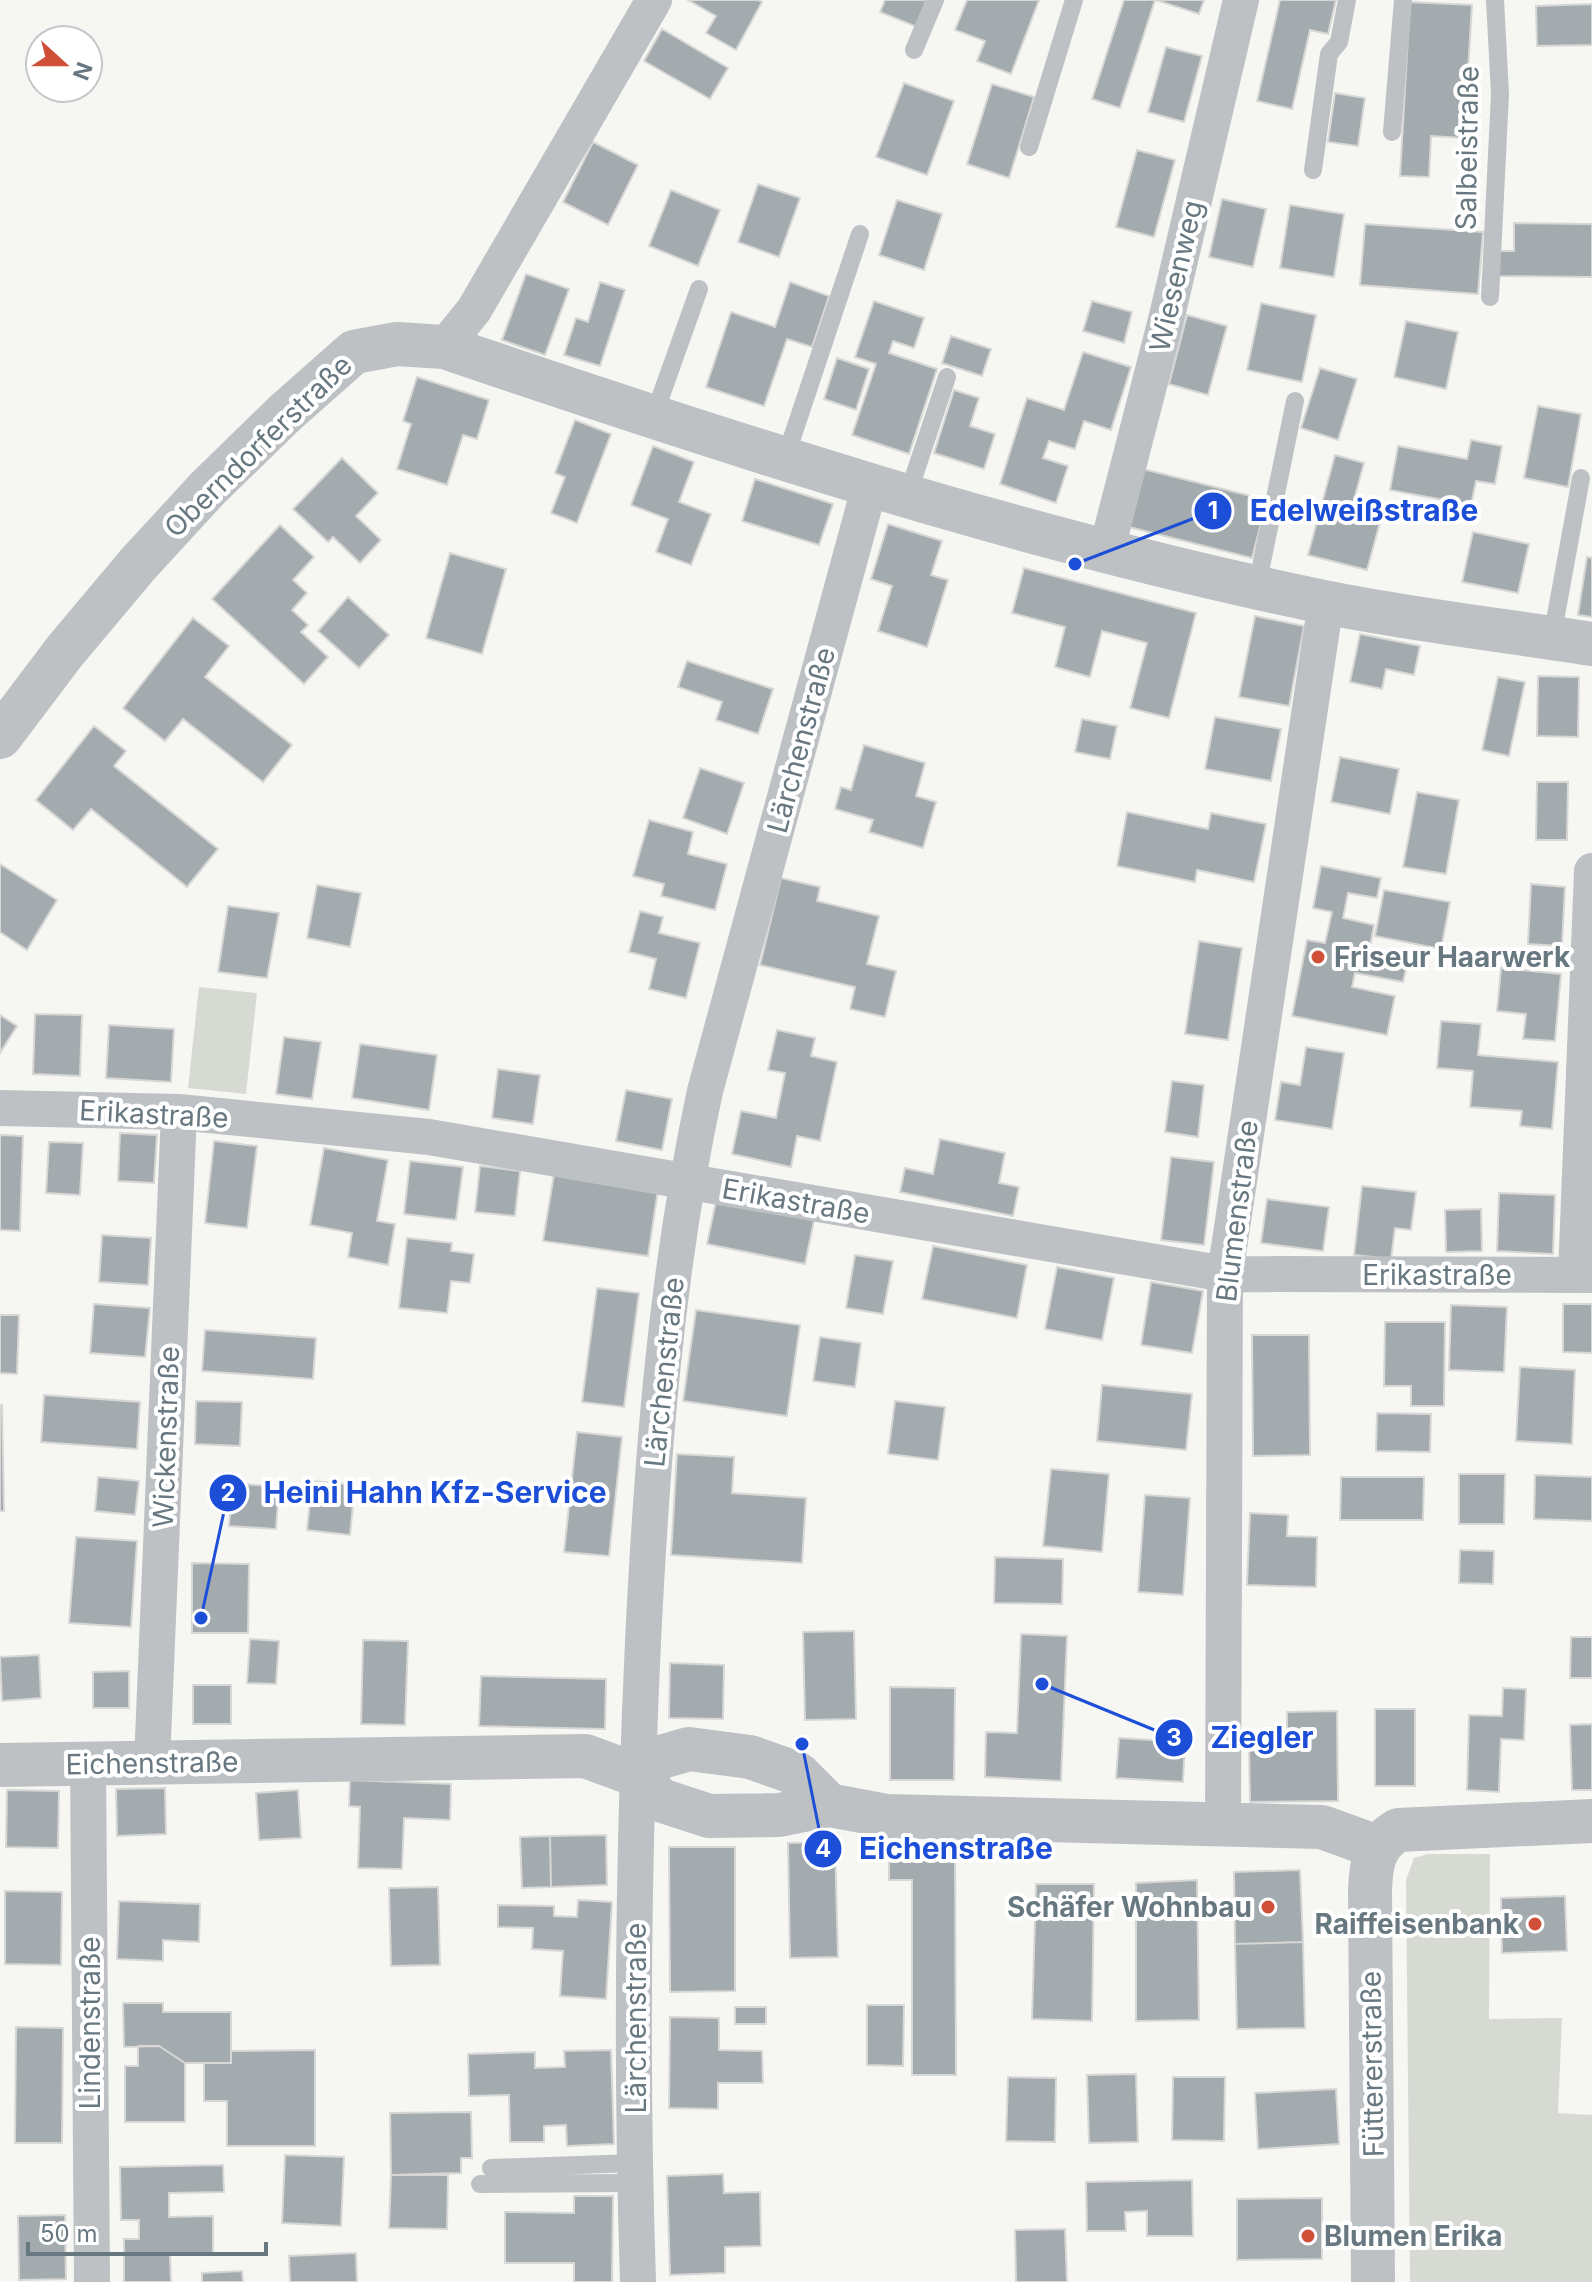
<svg xmlns="http://www.w3.org/2000/svg" width="1592" height="2282" font-family="Inter,sans-serif">
<rect width="100%" height="100%" fill="#f6f6f3"/>
<path fill="#d6dad3" d="M 199,987 L 257,993 L 246,1094 L 188,1088 Z
M 1428,1854 L 1490,1854 L 1489,2019 L 1562,2018 L 1558,2113 L 1592,2115 L 1592,2282 L 1410,2282 L 1406,1880 L 1414,1858 Z"/>
<path fill="#a3abaf" stroke="#d7d7d5" stroke-width="2" d="M 688,0 L 758,0 L 762,2 L 736,50 L 706,33 L 716,16 Z
M 885,0 L 928,0 L 917,27 L 880,12 Z
M 967,0 L 1039,0 L 1011,74 L 977,61 L 985,41 L 955,30 Z
M 1124,0 L 1155,0 L 1120,108 L 1092,99 Z
M 1156,0 L 1204,0 L 1199,14 Z
M 1280,0 L 1336,0 L 1328,34 L 1310,30 L 1292,109 L 1257,101 Z
M 1410,2 L 1472,5 L 1464,138 L 1431,136 L 1429,177 L 1400,176 Z
M 1592,4 L 1592,45 L 1537,46 L 1536,6 Z
M 662,29 L 728,68 L 710,99 L 644,61 Z
M 1166,47 L 1202,56 L 1184,122 L 1148,112 Z
M 904,83 L 954,101 L 927,175 L 876,157 Z
M 992,84 L 1034,97 L 1009,178 L 967,164 Z
M 1335,93 L 1365,98 L 1358,146 L 1328,142 Z
M 593,142 L 638,165 L 608,225 L 563,202 Z
M 1137,150 L 1175,160 L 1154,237 L 1116,227 Z
M 758,184 L 800,198 L 779,257 L 738,242 Z
M 671,190 L 720,210 L 698,266 L 649,246 Z
M 1222,199 L 1266,209 L 1253,267 L 1209,257 Z
M 897,200 L 942,214 L 924,270 L 879,255 Z
M 1290,205 L 1344,214 L 1334,277 L 1280,268 Z
M 1514,223 L 1592,224 L 1592,277 L 1498,276 L 1498,251 L 1514,251 Z
M 1365,224 L 1483,232 L 1478,294 L 1360,285 Z
M 526,274 L 569,289 L 545,355 L 502,340 Z
M 600,282 L 625,290 L 600,366 L 564,355 L 576,318 L 588,322 Z
M 790,282 L 829,296 L 812,347 L 787,339 L 764,406 L 706,387 L 731,312 L 775,327 Z
M 874,301 L 924,318 L 914,348 L 893,341 L 889,353 L 937,369 L 909,454 L 852,435 L 876,364 L 855,357 Z
M 1092,301 L 1132,312 L 1124,343 L 1083,331 Z
M 1261,303 L 1316,315 L 1302,382 L 1247,370 Z
M 1187,315 L 1227,326 L 1208,395 L 1169,384 Z
M 1406,321 L 1458,332 L 1446,389 L 1394,377 Z
M 951,336 L 991,349 L 982,376 L 942,363 Z
M 1083,352 L 1131,367 L 1111,430 L 1084,421 L 1075,449 L 1049,441 L 1043,458 L 1068,466 L 1056,503 L 1000,484 L 1027,398 L 1064,410 Z
M 837,358 L 869,369 L 856,410 L 824,399 Z
M 1320,368 L 1357,379 L 1338,440 L 1301,428 Z
M 417,377 L 489,400 L 477,439 L 463,435 L 447,485 L 397,469 L 411,424 L 403,421 Z
M 954,390 L 979,398 L 970,426 L 995,434 L 984,469 L 934,453 Z
M 1538,406 L 1581,414 L 1568,487 L 1524,478 Z
M 575,420 L 611,434 L 577,523 L 551,513 L 565,477 L 555,473 Z
M 1471,440 L 1502,446 L 1495,484 L 1476,481 L 1471,505 L 1390,490 L 1398,446 L 1467,459 Z
M 653,446 L 694,462 L 679,502 L 711,514 L 691,565 L 656,552 L 668,519 L 631,505 Z
M 1335,455 L 1364,463 L 1352,507 L 1382,515 L 1367,570 L 1308,555 Z
M 342,458 L 378,493 L 356,516 L 381,540 L 360,563 L 333,537 L 328,542 L 293,509 Z
M 1143,469 L 1267,500 L 1252,558 L 1129,527 Z
M 755,479 L 833,504 L 819,545 L 742,521 Z
M 888,524 L 942,541 L 931,575 L 948,580 L 927,647 L 878,631 L 892,586 L 871,579 Z
M 280,525 L 314,557 L 293,580 L 307,593 L 292,610 L 308,625 L 301,632 L 328,657 L 304,684 L 212,599 Z
M 1473,532 L 1529,544 L 1518,593 L 1462,582 Z
M 450,553 L 506,569 L 482,654 L 426,638 Z
M 1587,557 L 1592,558 L 1592,617 L 1578,615 Z
M 1024,568 L 1196,613 L 1169,718 L 1130,708 L 1147,643 L 1102,631 L 1090,677 L 1055,667 L 1065,627 L 1012,613 Z
M 348,597 L 389,635 L 359,668 L 318,631 Z
M 1255,616 L 1304,626 L 1289,706 L 1239,697 Z
M 193,618 L 229,646 L 205,677 L 292,745 L 263,782 L 183,719 L 165,741 L 123,708 Z
M 1360,634 L 1420,646 L 1414,675 L 1386,669 L 1382,689 L 1350,682 Z
M 687,661 L 773,689 L 758,734 L 716,720 L 722,702 L 678,687 Z
M 1538,676 L 1579,677 L 1578,737 L 1537,736 Z
M 1498,677 L 1525,682 L 1509,756 L 1482,750 Z
M 1215,717 L 1281,729 L 1271,781 L 1205,769 Z
M 1082,719 L 1117,726 L 1110,759 L 1075,752 Z
M 94,726 L 126,751 L 114,766 L 218,849 L 187,887 L 91,809 L 73,830 L 36,800 Z
M 864,745 L 925,763 L 916,796 L 936,802 L 923,848 L 869,832 L 873,820 L 835,809 L 841,787 L 851,790 Z
M 1340,757 L 1399,769 L 1390,814 L 1331,802 Z
M 700,768 L 744,783 L 727,834 L 683,818 Z
M 1537,782 L 1568,782 L 1567,840 L 1536,840 Z
M 1417,792 L 1459,800 L 1446,874 L 1403,867 Z
M 1127,812 L 1208,829 L 1211,813 L 1266,824 L 1254,882 L 1197,870 L 1195,882 L 1117,866 Z
M 649,820 L 693,832 L 688,854 L 727,864 L 715,910 L 661,896 L 664,884 L 633,876 Z
M 0,864 L 57,900 L 27,950 L 0,932 Z
M 1321,866 L 1381,878 L 1377,898 L 1348,893 L 1343,918 L 1374,925 L 1369,953 L 1408,961 L 1403,982 L 1355,973 L 1352,987 L 1395,996 L 1387,1035 L 1292,1016 L 1307,940 L 1325,943 L 1332,912 L 1313,908 Z
M 781,878 L 820,887 L 817,901 L 879,916 L 867,964 L 896,971 L 885,1017 L 850,1009 L 855,987 L 760,965 Z
M 1531,884 L 1565,887 L 1562,946 L 1528,944 Z
M 317,885 L 361,893 L 350,947 L 307,938 Z
M 1384,890 L 1450,902 L 1441,949 L 1375,936 Z
M 228,906 L 279,913 L 267,978 L 218,972 Z
M 640,911 L 663,917 L 659,933 L 700,943 L 686,998 L 649,989 L 656,959 L 629,952 Z
M 1199,941 L 1242,948 L 1228,1040 L 1185,1034 Z
M 1501,968 L 1561,974 L 1555,1041 L 1523,1039 L 1526,1014 L 1497,1011 Z
M 35,1014 L 82,1015 L 80,1076 L 33,1074 Z
M 0,1015 L 17,1026 L 0,1053 Z
M 1441,1021 L 1481,1024 L 1478,1055 L 1558,1062 L 1552,1129 L 1520,1126 L 1522,1111 L 1470,1107 L 1473,1071 L 1437,1068 Z
M 109,1025 L 174,1029 L 171,1082 L 106,1078 Z
M 777,1030 L 815,1038 L 811,1056 L 837,1062 L 820,1141 L 797,1136 L 791,1167 L 732,1154 L 741,1111 L 776,1118 L 785,1073 L 768,1070 Z
M 284,1037 L 321,1042 L 312,1099 L 276,1094 Z
M 360,1044 L 437,1055 L 429,1110 L 352,1098 Z
M 1306,1047 L 1344,1053 L 1332,1129 L 1275,1120 L 1281,1082 L 1300,1085 Z
M 498,1069 L 540,1075 L 533,1124 L 492,1118 Z
M 1172,1081 L 1204,1085 L 1198,1137 L 1165,1132 Z
M 626,1090 L 672,1099 L 662,1150 L 616,1141 Z
M 120,1133 L 157,1135 L 154,1183 L 118,1181 Z
M 0,1135 L 23,1136 L 20,1231 L 0,1230 Z
M 940,1139 L 1005,1153 L 999,1183 L 1019,1187 L 1013,1216 L 900,1192 L 905,1168 L 933,1174 Z
M 214,1141 L 257,1146 L 247,1228 L 205,1223 Z
M 49,1142 L 83,1143 L 80,1195 L 46,1193 Z
M 324,1148 L 388,1160 L 377,1221 L 395,1224 L 388,1265 L 348,1257 L 352,1233 L 310,1225 Z
M 1171,1157 L 1214,1162 L 1204,1245 L 1161,1240 Z
M 410,1161 L 463,1167 L 456,1220 L 404,1214 Z
M 480,1166 L 520,1171 L 515,1216 L 475,1212 Z
M 554,1174 L 658,1190 L 648,1256 L 543,1241 Z
M 1362,1186 L 1416,1192 L 1411,1230 L 1395,1228 L 1391,1259 L 1354,1255 Z
M 1499,1193 L 1555,1195 L 1553,1254 L 1497,1251 Z
M 717,1196 L 815,1216 L 805,1264 L 707,1244 Z
M 1267,1199 L 1329,1207 L 1323,1251 L 1261,1243 Z
M 1481,1209 L 1482,1251 L 1446,1252 L 1445,1210 Z
M 102,1235 L 151,1238 L 148,1285 L 99,1282 Z
M 407,1238 L 452,1243 L 451,1251 L 474,1254 L 470,1283 L 451,1281 L 447,1313 L 399,1308 Z
M 933,1246 L 1027,1265 L 1017,1318 L 922,1299 Z
M 855,1255 L 893,1261 L 883,1314 L 846,1308 Z
M 1057,1267 L 1114,1278 L 1102,1340 L 1045,1329 Z
M 1151,1282 L 1203,1291 L 1192,1353 L 1141,1345 Z
M 597,1288 L 639,1293 L 624,1407 L 582,1402 Z
M 94,1304 L 150,1308 L 145,1357 L 90,1353 Z
M 1563,1304 L 1592,1304 L 1592,1353 L 1563,1352 Z
M 1451,1305 L 1507,1307 L 1504,1372 L 1449,1370 Z
M 696,1310 L 800,1325 L 787,1416 L 683,1401 Z
M 0,1315 L 19,1315 L 17,1374 L 0,1373 Z
M 1385,1322 L 1445,1322 L 1444,1406 L 1411,1406 L 1411,1386 L 1384,1386 Z
M 205,1330 L 316,1338 L 313,1379 L 202,1371 Z
M 1252,1335 L 1309,1335 L 1310,1455 L 1253,1456 Z
M 820,1337 L 861,1343 L 855,1387 L 813,1381 Z
M 1520,1367 L 1575,1370 L 1572,1444 L 1516,1441 Z
M 1102,1385 L 1192,1394 L 1186,1450 L 1097,1441 Z
M 44,1395 L 140,1402 L 137,1449 L 41,1442 Z
M 196,1401 L 242,1402 L 240,1446 L 195,1444 Z
M 895,1401 L 945,1407 L 938,1460 L 888,1454 Z
M 0,1405 L 2,1405 L 4,1511 L 0,1511 Z
M 1377,1413 L 1431,1414 L 1430,1452 L 1376,1451 Z
M 577,1432 L 622,1437 L 609,1556 L 564,1552 Z
M 677,1454 L 734,1457 L 732,1493 L 806,1498 L 802,1563 L 671,1555 Z
M 1051,1469 L 1109,1474 L 1102,1552 L 1043,1546 Z
M 1459,1474 L 1505,1474 L 1504,1524 L 1459,1524 Z
M 1535,1475 L 1592,1477 L 1592,1521 L 1534,1519 Z
M 98,1477 L 139,1481 L 135,1515 L 95,1511 Z
M 1341,1477 L 1424,1477 L 1423,1520 L 1340,1520 Z
M 312,1481 L 355,1485 L 350,1535 L 307,1530 Z
M 233,1483 L 279,1487 L 276,1529 L 229,1526 Z
M 1145,1495 L 1190,1498 L 1183,1595 L 1138,1592 Z
M 1250,1513 L 1288,1515 L 1287,1536 L 1317,1537 L 1316,1587 L 1247,1585 Z
M 76,1537 L 137,1541 L 131,1627 L 69,1623 Z
M 1460,1550 L 1494,1551 L 1493,1584 L 1459,1583 Z
M 995,1557 L 1063,1559 L 1062,1604 L 994,1603 Z
M 192,1563 L 249,1564 L 248,1633 L 192,1633 Z
M 854,1631 L 856,1719 L 805,1720 L 803,1632 Z
M 1021,1634 L 1067,1636 L 1061,1781 L 985,1777 L 986,1732 L 1017,1733 Z
M 1571,1637 L 1592,1637 L 1592,1678 L 1570,1678 Z
M 250,1639 L 279,1641 L 276,1684 L 247,1683 Z
M 363,1640 L 408,1641 L 405,1725 L 361,1724 Z
M 39,1655 L 41,1698 L 2,1701 L 0,1657 Z
M 670,1663 L 724,1665 L 723,1719 L 669,1718 Z
M 129,1671 L 129,1708 L 93,1708 L 93,1672 Z
M 481,1676 L 606,1679 L 605,1729 L 479,1726 Z
M 193,1685 L 231,1685 L 231,1724 L 193,1724 Z
M 890,1687 L 955,1688 L 954,1780 L 890,1780 Z
M 1503,1688 L 1526,1689 L 1524,1740 L 1501,1739 L 1499,1792 L 1467,1790 L 1469,1715 L 1502,1716 Z
M 1375,1709 L 1415,1709 L 1415,1786 L 1375,1786 Z
M 1337,1711 L 1338,1801 L 1250,1802 L 1249,1747 L 1287,1747 L 1287,1712 Z
M 1592,1724 L 1592,1790 L 1572,1790 L 1570,1725 Z
M 1119,1738 L 1185,1742 L 1183,1782 L 1116,1778 Z
M 350,1780 L 451,1784 L 450,1820 L 404,1818 L 402,1869 L 358,1868 L 360,1807 L 349,1806 Z
M 165,1788 L 166,1834 L 117,1836 L 116,1789 Z
M 7,1790 L 59,1791 L 58,1848 L 6,1847 Z
M 298,1790 L 301,1838 L 259,1840 L 256,1793 Z
M 606,1835 L 607,1885 L 551,1887 L 550,1836 Z
M 550,1836 L 551,1887 L 522,1888 L 520,1837 Z
M 835,1842 L 838,1957 L 790,1958 L 788,1843 Z
M 955,1843 L 956,2075 L 912,2075 L 912,1880 L 889,1880 L 889,1844 Z
M 669,1847 L 735,1847 L 735,1991 L 670,1992 Z
M 1300,1870 L 1303,1942 L 1235,1944 L 1234,1872 Z
M 1197,1880 L 1199,2020 L 1136,2021 L 1136,1883 Z
M 1036,1884 L 1094,1884 L 1092,2021 L 1032,2019 Z
M 438,1887 L 440,1965 L 391,1966 L 389,1888 Z
M 5,1891 L 62,1892 L 61,1965 L 5,1964 Z
M 1565,1896 L 1567,1951 L 1502,1953 L 1501,1898 Z
M 578,1900 L 612,1902 L 606,1999 L 560,1996 L 563,1951 L 532,1949 L 533,1928 L 498,1927 L 498,1905 L 554,1906 L 554,1916 L 577,1917 Z
M 119,1901 L 200,1904 L 199,1942 L 163,1940 L 163,1961 L 117,1959 Z
M 1303,1942 L 1305,2028 L 1237,2029 L 1235,1944 Z
M 123,2003 L 163,2003 L 163,2012 L 231,2012 L 231,2063 L 185,2063 L 159,2046 L 124,2047 Z
M 867,2005 L 904,2005 L 903,2066 L 867,2065 Z
M 735,2007 L 766,2007 L 766,2024 L 735,2024 Z
M 670,2017 L 719,2018 L 719,2050 L 762,2051 L 763,2083 L 718,2083 L 718,2109 L 669,2108 Z
M 16,2027 L 63,2028 L 62,2143 L 15,2143 Z
M 138,2046 L 159,2046 L 185,2063 L 185,2122 L 125,2122 L 125,2066 L 138,2066 Z
M 315,2050 L 315,2146 L 227,2146 L 227,2101 L 204,2101 L 204,2063 L 231,2063 L 231,2051 Z
M 611,2050 L 614,2144 L 567,2146 L 566,2125 L 544,2126 L 544,2142 L 510,2142 L 509,2095 L 469,2096 L 468,2054 L 535,2052 L 535,2068 L 565,2067 L 564,2051 Z
M 1136,2074 L 1138,2142 L 1089,2143 L 1087,2075 Z
M 1008,2077 L 1056,2078 L 1055,2142 L 1006,2141 Z
M 1173,2077 L 1225,2077 L 1224,2141 L 1172,2140 Z
M 1336,2089 L 1339,2144 L 1258,2149 L 1255,2093 Z
M 471,2112 L 472,2158 L 461,2158 L 461,2173 L 391,2175 L 390,2113 Z
M 285,2155 L 344,2157 L 341,2226 L 282,2223 Z
M 223,2165 L 224,2192 L 169,2193 L 169,2217 L 213,2216 L 213,2254 L 170,2255 L 171,2282 L 124,2282 L 124,2239 L 139,2239 L 139,2220 L 121,2220 L 120,2167 Z
M 723,2174 L 724,2193 L 760,2192 L 761,2246 L 725,2247 L 725,2273 L 670,2275 L 667,2176 Z
M 391,2175 L 448,2175 L 447,2229 L 389,2228 Z
M 1192,2180 L 1193,2236 L 1147,2236 L 1147,2211 L 1125,2212 L 1126,2231 L 1087,2231 L 1086,2182 Z
M 574,2196 L 613,2196 L 612,2282 L 574,2282 L 574,2263 L 505,2263 L 505,2212 L 574,2213 Z
M 1322,2198 L 1322,2259 L 1237,2260 L 1237,2199 Z
M 65,2215 L 66,2279 L 19,2280 L 18,2216 Z
M 1065,2229 L 1067,2282 L 1016,2282 L 1015,2230 Z
M 356,2253 L 357,2282 L 290,2282 L 289,2256 Z
M 242,2271 L 243,2282 L 202,2282 L 202,2273 Z"/>
<g fill="none" stroke-linecap="round" stroke-linejoin="round">
<path stroke="#bdc1c4" stroke-width="18" d="M 914,50 L 935,0
M 1392,132 L 1403,0
M 1029,147 L 1074,0
M 1313,170 L 1329,54 L 1339,42 L 1347,0
M 1490,297 L 1500,94 L 1495,0
M 653,418 L 699,289
M 785,459 L 860,234
M 907,497 L 947,377
M 1257,586 L 1295,401
M 1552,637 L 1581,478
M 491,2168 L 635,2163
M 480,2184 L 635,2183"/>
<path stroke="#bdc1c4" stroke-width="36" d="M 444,347 L 474,310 L 654,0
M 1106,552 L 1166,320 L 1241,0
M 0,1108 L 179,1112 L 429,1137 L 1225,1274 L 1592,1275
M 1576,1275 L 1592,871
M 152,1763 L 179,1112
M 88,1764 L 92,2282
M 1223,1826 L 1225,1274 L 1326,602
M 638,2282 C 631,2069 633,1855 643,1642 C 652,1458 666,1271 705,1091 L 870,485"/>
<path stroke="#bdc1c4" stroke-width="44" d="M 0,737 L 65,651 L 138,564 L 208,488 L 285,413 L 354,352 L 397,344 L 444,347 C 733,445 1024,540 1324,602 C 1412,620 1503,630 1592,644
M 0,1765 L 585,1756 L 637,1775 L 660,1800 L 709,1816 L 779,1815 L 829,1805 L 887,1816 L 1322,1827 L 1377,1847
M 637,1775 L 661,1757 L 689,1749 L 750,1757 L 798,1774 L 829,1805
M 1373,2282 L 1370,1891 C 1371,1864 1373,1845 1398,1830 L 1592,1821"/>
</g>
<g fill="#d04f39" stroke="#fff" stroke-width="3">
<circle cx="1318" cy="957" r="8"/>
<circle cx="1268" cy="1907" r="8"/>
<circle cx="1535" cy="1924" r="8"/>
<circle cx="1308" cy="2236" r="8"/>
</g>
<g text-anchor="middle" dominant-baseline="central" stroke-width="8" stroke-linejoin="round" paint-order="stroke">
<g font-size="28" fill="#687881" stroke="#fff">
<text transform="translate(1467 148) rotate(-89)">Salbeistraße</text>
<text transform="translate(1176 276) rotate(-77)">Wiesenweg</text>
<text transform="translate(258 446) rotate(-44)">Oberndorferstraße</text>
<text transform="translate(801 740) rotate(-75)">Lärchenstraße</text>
<text transform="translate(154 1114) rotate(3)">Erikastraße</text>
<text transform="translate(796 1201) rotate(10)">Erikastraße</text>
<text transform="translate(1237 1211) rotate(-83)">Blumenstraße</text>
<text x="1437" y="1275">Erikastraße</text>
<text transform="translate(664 1372) rotate(-84)">Lärchenstraße</text>
<text transform="translate(166 1437) rotate(-88)">Wickenstraße</text>
<text transform="translate(152 1763) rotate(-1)">Eichenstraße</text>
<text transform="translate(636 2018) rotate(-90)">Lärchenstraße</text>
<text transform="translate(90 2023) rotate(-90)">Lindenstraße</text>
<text transform="translate(1372 2064) rotate(-91)">Füttererstraße</text>
</g>
<g font-size="28" font-weight="bold" fill="#687881" stroke="#fff" text-anchor="start">
<text x="1334" y="957">Friseur Haarwerk</text>
<text x="1252" y="1907" text-anchor="end">Schäfer Wohnbau</text>
<text x="1519" y="1924" text-anchor="end">Raiffeisenbank</text>
<text x="1324" y="2236">Blumen Erika</text>
</g>
</g>
<path fill="none" stroke="#1d4ed8" stroke-width="3" d="M1075 564L1213 511M201 1618L228 1493M1042 1684L1174 1738M802 1744L823 1849"/>
<g fill="#1d4ed8" stroke="#fff" stroke-width="3">
<circle cx="1075" cy="564" r="8"/>
<circle cx="201" cy="1618" r="8"/>
<circle cx="1042" cy="1684" r="8"/>
<circle cx="802" cy="1744" r="8"/>
<circle cx="1213" cy="511" r="20"/>
<circle cx="228" cy="1493" r="20"/>
<circle cx="1174" cy="1738" r="20"/>
<circle cx="823" cy="1849" r="20"/>
</g>
<g font-size="24" text-anchor="middle" font-weight="bold" fill="#fff">
<text x="1213" y="519">1</text>
<text x="228" y="1501">2</text>
<text x="1174" y="1746">3</text>
<text x="823" y="1857">4</text>
</g>
<g font-size="30" text-anchor="middle" font-weight="bold" fill="#1d4ed8" stroke="#fff" stroke-width="8" stroke-linejoin="round" paint-order="stroke">
<text x="1364" y="521">Edelweißstraße</text>
<text x="435" y="1503">Heini Hahn Kfz-Service</text>
<text x="1262" y="1748">Ziegler</text>
<text x="956" y="1859">Eichenstraße</text>
</g>
<g transform="translate(64 64) rotate(111)"><circle r="38" fill="#ffffff" stroke="#c3c9cd" stroke-width="2"/>
<path d="M0-6L14 30L0 20L-14 30Z" fill="#d04f39"/>
<text y="-12" font-size="22" font-weight="bold" text-anchor="middle" fill="#687881">N</text>
</g>
<path d="M28 2242v12h238v-12" fill="none" stroke="#687881" stroke-width="4"/>
<text x="40" y="2242" font-size="24" fill="#687881" stroke="#ffffff" stroke-width="6" paint-order="stroke">50 m</text>
</svg>
